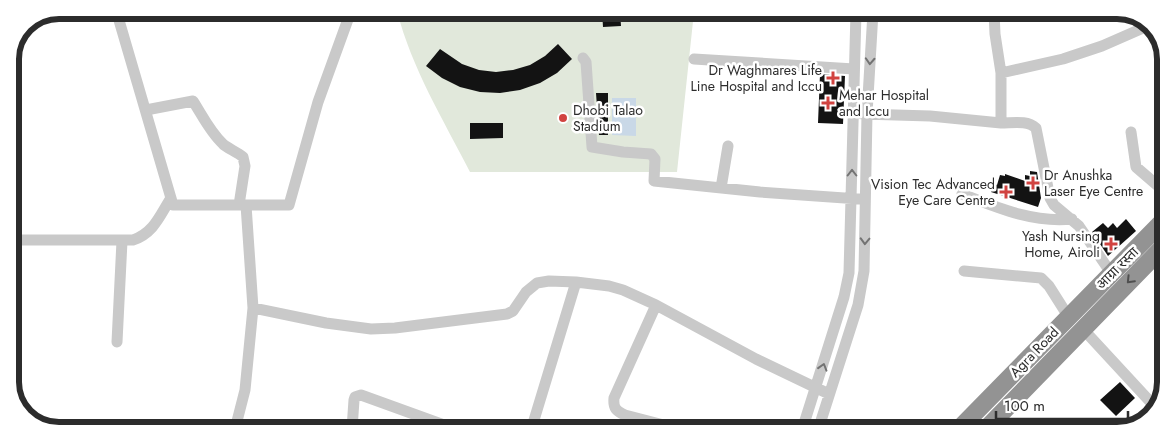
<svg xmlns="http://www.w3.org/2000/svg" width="1176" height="441" font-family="Jost,'Noto Sans Devanagari',sans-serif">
<rect width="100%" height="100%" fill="#fff"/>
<path fill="#e1e8db" d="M 397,11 L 694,12 L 677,172 L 470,172 C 443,119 412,69 397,11 Z"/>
<path fill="#c9d8e7" d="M 612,98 L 636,98 L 636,136 L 612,135 Z"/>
<path fill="#131313" d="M 602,11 L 620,11 L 621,26 L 603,27 Z
M 558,44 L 572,59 L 557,73 L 540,83 L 520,90 L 500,93 L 480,92 L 460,87 L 442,78 L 426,66 L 440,49 L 462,64 L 479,70 L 496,72 L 513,70 L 530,65 L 545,56 Z
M 820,74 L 845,76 L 843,124 L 818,123 Z
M 596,93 L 608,93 L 608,135 L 599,135 Z
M 470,123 L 503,123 L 503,138 L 470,139 Z
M 1030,171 L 1037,172 L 1041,198 L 1038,207 L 991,192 L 993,183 L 997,185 L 1000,175 L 1005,176 L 1005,174 L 1025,181 L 1025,175 L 1030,176 Z
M 1126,219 L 1136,231 L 1108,256 L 1092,232 L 1103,223 L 1108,228 L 1113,223 L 1117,228 Z
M 1120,382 L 1135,398 L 1116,416 L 1100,400 Z"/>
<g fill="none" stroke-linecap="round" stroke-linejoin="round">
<path stroke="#c9c9c9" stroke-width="11" d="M 116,10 L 173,205 L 289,205 L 318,102 L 351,11
M 53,12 L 76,10
M 583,58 L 586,62 L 592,147 L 623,152 L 651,154 L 655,159 L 654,181 L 760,192 L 859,199
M 694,59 L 854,69
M 1001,73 L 1063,59 L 1102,46 L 1150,25
M 146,110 L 193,101 C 202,115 210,132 223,144 C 227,148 237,152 243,157 L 245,166 L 239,205
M 862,114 L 930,116 L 1001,123 L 1001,73 L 995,34 L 994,12
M 1001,123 C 1013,123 1027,120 1036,128 L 1050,198 L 1054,205 L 1079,226 L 1111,273
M 1131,132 L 1136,167 L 1165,192
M 721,188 L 728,146
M 962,194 C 998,208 1033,223 1072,219
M 10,240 L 133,240 C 154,233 160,215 171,198
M 964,271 L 1041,278 L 1049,286 L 1068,316
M 656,305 L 614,398 C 613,408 616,411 625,415 L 683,430
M 253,308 L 326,323 L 371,329 L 395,328 L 507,314 L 513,311 L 526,292 L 537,283 L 549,281 L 576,282 L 609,286 L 623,290 L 656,305 L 756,359 L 829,394
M 1083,329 L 1156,408
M 117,342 L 122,241
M 235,429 L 245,390 L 253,308 L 246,205
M 352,429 L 354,400 L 355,397 L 361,395 L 455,429
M 531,430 L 576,282
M 802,430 L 844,297 L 849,273 L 856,12
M 818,430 L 858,305 L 864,271 L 867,114 L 873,12"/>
<path stroke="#939393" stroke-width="18" d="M 957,431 L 1165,219
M 984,431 L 1164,246"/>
</g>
<defs><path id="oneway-chevron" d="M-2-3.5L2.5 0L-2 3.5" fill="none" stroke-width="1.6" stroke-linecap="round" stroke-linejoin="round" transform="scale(1.25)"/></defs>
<g stroke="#737373">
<use href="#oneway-chevron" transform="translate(870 61) rotate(93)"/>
<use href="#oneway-chevron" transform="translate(852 173) rotate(-90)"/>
<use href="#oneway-chevron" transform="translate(865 241) rotate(92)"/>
<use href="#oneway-chevron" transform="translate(823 367) rotate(-73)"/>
</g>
<use stroke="#505050" href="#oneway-chevron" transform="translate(1130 280) rotate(134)"/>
<g fill="#d14340" stroke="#fff" stroke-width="2">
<path d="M830.5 70.5h5v5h5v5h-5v5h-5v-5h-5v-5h5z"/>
<path d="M825.5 95.5h5v5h5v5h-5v5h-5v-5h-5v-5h5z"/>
<circle cx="563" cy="118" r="5"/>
<path d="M1030.5 175.5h5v5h5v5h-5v5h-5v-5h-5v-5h5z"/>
<path d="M1003.5 184.5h5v5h5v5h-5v5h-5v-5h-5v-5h5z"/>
<path d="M1108.5 236.5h5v5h5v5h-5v5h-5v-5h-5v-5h5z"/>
</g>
<g text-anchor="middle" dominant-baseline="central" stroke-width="5" stroke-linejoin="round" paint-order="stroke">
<g font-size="14" fill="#2c2c2c" stroke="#fff" text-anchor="end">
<text x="822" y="70">Dr Waghmares Life<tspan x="822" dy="16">Line Hospital and Iccu</tspan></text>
<text x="839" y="95" text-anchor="start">Mehar Hospital<tspan x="839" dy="16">and Iccu</tspan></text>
<text x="573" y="110" text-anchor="start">Dhobi Talao<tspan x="573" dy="16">Stadium</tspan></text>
<text x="1044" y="175" text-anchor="start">Dr Anushka<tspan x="1044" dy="16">Laser Eye Centre</tspan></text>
<text x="995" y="184">Vision Tec Advanced<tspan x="995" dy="16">Eye Care Centre</tspan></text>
<text x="1100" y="236">Yash Nursing<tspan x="1100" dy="16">Home, Airoli</tspan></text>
</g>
<g font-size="14" fill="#2c2c2c" stroke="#fff">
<text transform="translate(1117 268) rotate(-45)">आग्रा रस्ता</text>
<text transform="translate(1034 352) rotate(-46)">Agra Road</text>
</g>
</g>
<path d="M0 0H1176V441H0ZM59 19H1117A40 40 0 0 1 1157 59V382A40 40 0 0 1 1117 422H59A40 40 0 0 1 19 382V59A40 40 0 0 1 59 19Z" fill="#fff" fill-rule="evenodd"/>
<path fill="none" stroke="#2c2c2c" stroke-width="6" d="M59 19H1117A40 40 0 0 1 1157 59V382A40 40 0 0 1 1117 422H59A40 40 0 0 1 19 382V59A40 40 0 0 1 59 19Z"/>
<path d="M996 411v8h132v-8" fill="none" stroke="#2c2c2c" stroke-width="2.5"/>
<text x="1004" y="411" font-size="15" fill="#2c2c2c" stroke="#ffffff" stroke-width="4" paint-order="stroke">100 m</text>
</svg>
